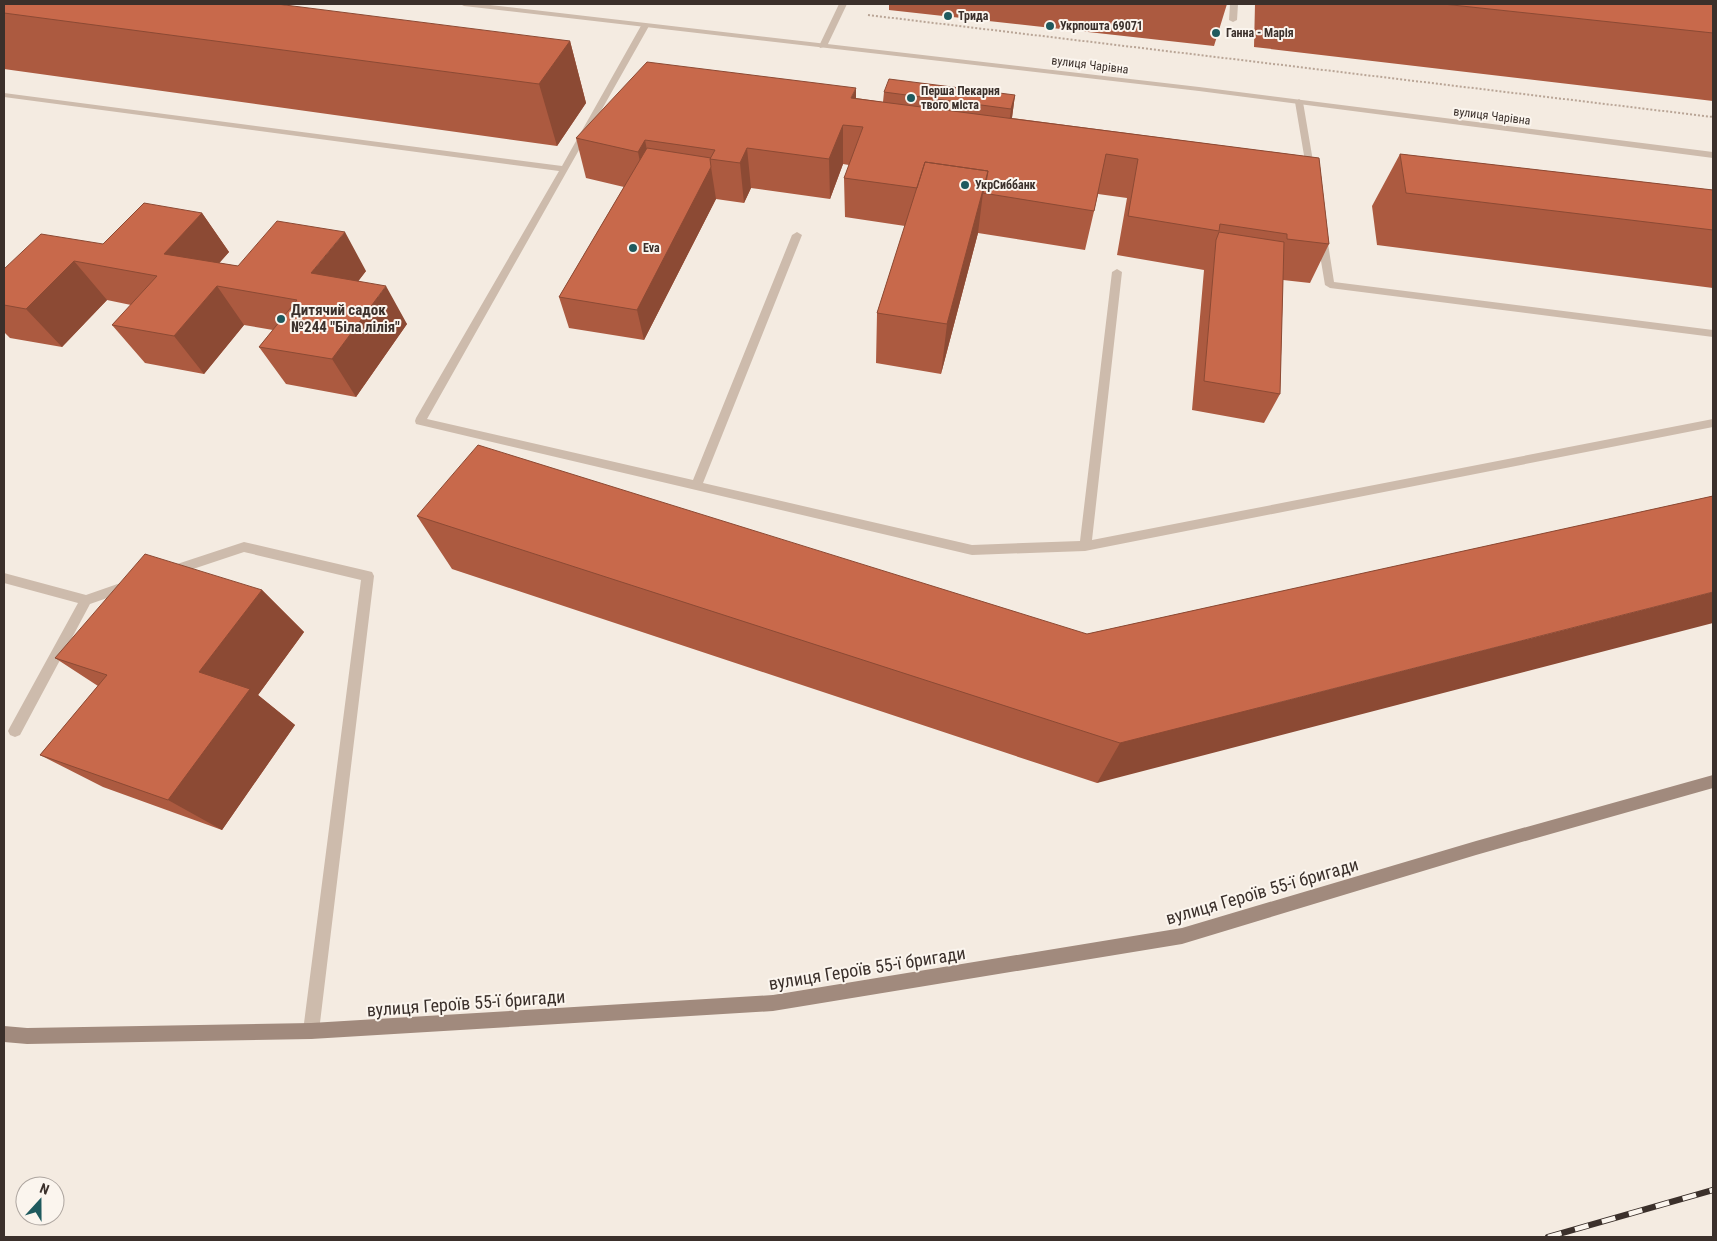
<svg xmlns="http://www.w3.org/2000/svg" width="1717" height="1241" font-family="'Roboto Condensed',sans-serif">
<rect width="100%" height="100%" fill="#f4ebe1"/>
<g fill="none" stroke-linecap="round" stroke-linejoin="round">
<path stroke="#b9a596" stroke-width="2" stroke-dasharray="2 2" stroke-linecap="butt" d="M 868,15 L 1713,117"/>
<path fill="#cdbbac" fill-rule="evenodd" d="M 1230,4 L 1238,4 L 1237,20 L 1233,22 L 1229,20 Z
M 642,24 L 649,26 L 427,419 L 693,480 L 792,235 L 797,232 L 802,235 L 703,483 L 972,545 L 1080,541 L 1112,272 L 1117,269 L 1122,272 L 1092,540 L 1713,419 L 1713,427 L 1085,551 L 972,555 L 416,424 L 415,421 L 416,418 L 559,171 L 4,97 L 4,93 L 562,166 Z
M 1299,99 L 1303,102 L 1315,173 L 1311,176 L 1307,173 L 1295,102 Z
M 1322,234 L 1327,237 L 1334,282 L 1713,330 L 1713,337 L 1330,288 L 1325,285 L 1317,237 Z
M 244,542 L 368,571 L 372,572 L 374,576 L 319,1031 L 317,1037 L 311,1039 L 305,1037 L 303,1031 L 361,580 L 244,552 L 169,577 L 165,576 L 163,572 L 165,568 Z
M 4,573 L 86,595 L 129,580 L 133,581 L 135,585 L 133,589 L 90,604 L 20,735 L 15,737 L 10,735 L 8,731 L 10,727 L 78,603 L 4,583 Z"/>
<path fill="#cdbbac" fill-rule="evenodd" d="M 839,4 L 847,4 L 827,46 L 820,48 L 819,46 Z"/>
<path fill="#cdbbac" fill-rule="evenodd" d="M 460,4 L 481,4 L 1199,87 L 1713,152 L 1713,158 L 1199,91 L 464,6 Z"/>
<path fill="#a18a7d" fill-rule="evenodd" d="M 1713,775 L 1713,788 L 1476,855 L 1182,944 L 773,1011 L 311,1039 L 27,1044 L 4,1042 L 4,1026 L 27,1028 L 311,1023 L 773,995 L 1182,928 L 1476,841 Z"/>
<defs>
<path id="rail" d="M 1548,1237 L 1713,1190"/>
</defs>
<use href="#rail" stroke="#3b302b" stroke-width="6"/>
<use href="#rail" stroke="#fbf5ee" stroke-width="4.5" stroke-dasharray="14" stroke-linecap="butt"/>
</g>
<path fill="#ac5a40" d="M 4,4 L 570,41 L 586,103 L 557,146 L 4,69 Z
M 889,4 L 1227,4 L 1214,46 L 889,10 Z
M 1255,4 L 1713,4 L 1713,101 L 1254,47 Z
M 884,92 L 1015,95 L 1012,118 L 1319,158 L 1329,244 L 1310,283 L 1283,280 L 1280,394 L 1264,423 L 1192,410 L 1204,270 L 1117,255 L 1127,198 L 1098,194 L 1085,250 L 978,233 L 941,374 L 876,363 L 877,313 L 905,226 L 845,217 L 844,178 L 849,165 L 843,164 L 830,199 L 751,188 L 744,203 L 716,199 L 644,340 L 569,328 L 559,297 L 624,187 L 586,178 L 576,138 L 856,98 L 883,102 Z
M 1400,154 L 1713,190 L 1713,288 L 1377,245 L 1372,206 Z
M 202,213 L 229,252 L 219,263 L 238,266 L 366,271 L 358,281 L 407,324 L 356,397 L 286,384 L 259,347 L 273,330 L 244,325 L 204,374 L 145,363 L 112,325 L 131,305 L 107,300 L 62,347 L 10,338 L 4,332 L 4,269 L 103,244 Z
M 1713,496 L 1097,783 L 452,569 L 417,516 L 1087,634 Z
M 262,590 L 304,632 L 258,695 L 295,725 L 222,830 L 103,787 L 40,755 L 98,686 L 55,658 Z"/>
<path fill="#8c4a34" d="M 570,41 L 586,103 L 557,146 L 539,84 Z
M 856,88 L 856,126 L 851,98 Z
M 1015,95 L 1012,117 L 1008,131 L 1011,109 Z
M 843,125 L 843,164 L 830,199 L 829,159 Z
M 645,140 L 653,180 L 646,192 L 638,152 Z
M 747,148 L 751,188 L 744,203 L 740,163 Z
M 711,167 L 716,199 L 644,340 L 637,310 Z
M 988,171 L 985,194 L 983,193 L 978,233 L 941,374 L 947,324 Z
M 202,213 L 229,252 L 193,293 L 164,254 Z
M 345,232 L 366,271 L 335,312 L 311,273 Z
M 74,261 L 107,300 L 62,347 L 26,309 Z
M 217,286 L 244,325 L 204,374 L 174,336 Z
M 386,286 L 407,324 L 356,397 L 332,359 Z
M 262,590 L 304,632 L 258,695 L 295,725 L 222,830 L 168,800 L 199,672 Z
M 1713,592 L 1713,623 L 1097,783 L 1120,743 Z"/>
<path fill="#c8694b" stroke="#8c4a34" d="M 4,4 L 277,4 L 570,41 L 539,84 L 4,13 Z
M 1443,4 L 1713,4 L 1713,33 Z
M 647,62 L 856,88 L 851,98 L 1319,158 L 1329,244 L 1287,239 L 1287,234 L 1220,224 L 1219,231 L 1128,216 L 1138,159 L 1106,154 L 1094,211 L 983,193 L 986,183 L 988,171 L 925,162 L 917,188 L 844,178 L 863,127 L 843,125 L 829,159 L 747,148 L 740,163 L 710,159 L 715,150 L 645,140 L 638,152 L 576,138 Z
M 889,79 L 1015,95 L 1011,109 L 884,92 Z
M 647,148 L 711,158 L 710,159 L 711,167 L 637,310 L 559,297 Z
M 1400,154 L 1713,190 L 1713,230 L 1406,193 Z
M 925,162 L 988,171 L 947,324 L 877,313 Z
M 144,203 L 202,213 L 164,254 L 238,266 L 277,221 L 345,232 L 311,273 L 386,286 L 332,359 L 259,347 L 297,300 L 217,286 L 174,336 L 112,325 L 157,276 L 74,261 L 26,309 L 4,305 L 4,269 L 41,234 L 103,244 Z
M 1219,232 L 1284,242 L 1280,394 L 1204,381 L 1216,240 Z
M 478,445 L 1087,634 L 1713,496 L 1713,592 L 1120,743 L 417,516 Z
M 145,554 L 262,590 L 199,672 L 250,689 L 168,800 L 40,755 L 107,675 L 55,658 Z"/>
<g fill="#1f5a5e" stroke="#fbf5ee" stroke-width="2">
<circle cx="948" cy="16" r="5"/>
<circle cx="1050" cy="26" r="5"/>
<circle cx="1216" cy="33" r="5"/>
<circle cx="911" cy="98" r="5"/>
<circle cx="965" cy="185" r="5"/>
<circle cx="633" cy="248" r="5"/>
<circle cx="281" cy="319" r="5"/>
</g>
<g text-anchor="middle" dominant-baseline="central" stroke-width="4" stroke-linejoin="round" paint-order="stroke">
<g font-size="12" font-weight="bold" fill="#3b302b" stroke="#fbf5ee" text-anchor="start">
<text x="958" y="16">Трида</text>
<text x="1060" y="26">Укрпошта 69071</text>
<text x="1226" y="33">Ганна - Марія</text>
<text x="921" y="91">Перша Пекарня<tspan x="921" dy="14">твого міста</tspan></text>
<text x="975" y="185">УкрСиббанк</text>
<text x="643" y="248">Eva</text>
</g>
<g font-size="12" fill="#3b302b" stroke="#fbf5ee">
<text transform="translate(1090 65) rotate(7)">вулиця Чарівна</text>
<text transform="translate(1492 116) rotate(7)">вулиця Чарівна</text>
</g>
<g font-size="15" font-weight="bold" fill="#3b302b" stroke="#fbf5ee" text-anchor="start">
<text x="291" y="310">Дитячий садок<tspan x="291" dy="17">№244 "Біла лілія"</tspan></text>
</g>
<g font-size="18" fill="#3b302b" stroke="#fbf5ee">
<text transform="translate(1262 891) rotate(-16)">вулиця Героїв 55-ї бригади</text>
<text transform="translate(867 968) rotate(-9)">вулиця Героїв 55-ї бригади</text>
<text transform="translate(466 1003) rotate(-4)">вулиця Героїв 55-ї бригади</text>
</g>
</g>
<rect width="1717" height="1241" fill="none" stroke="#3b302b" stroke-width="10"/>
<g transform="translate(40 1201) rotate(21)"><circle r="24" fill="#fbf5ee" stroke="#aea6a0"/>
<path d="M0-4L9 19L0 12L-9 19Z" fill="#1f5a5e"/>
<text y="-8" font-size="14" font-weight="bold" text-anchor="middle" fill="#3b302b">N</text>
</g>
</svg>
